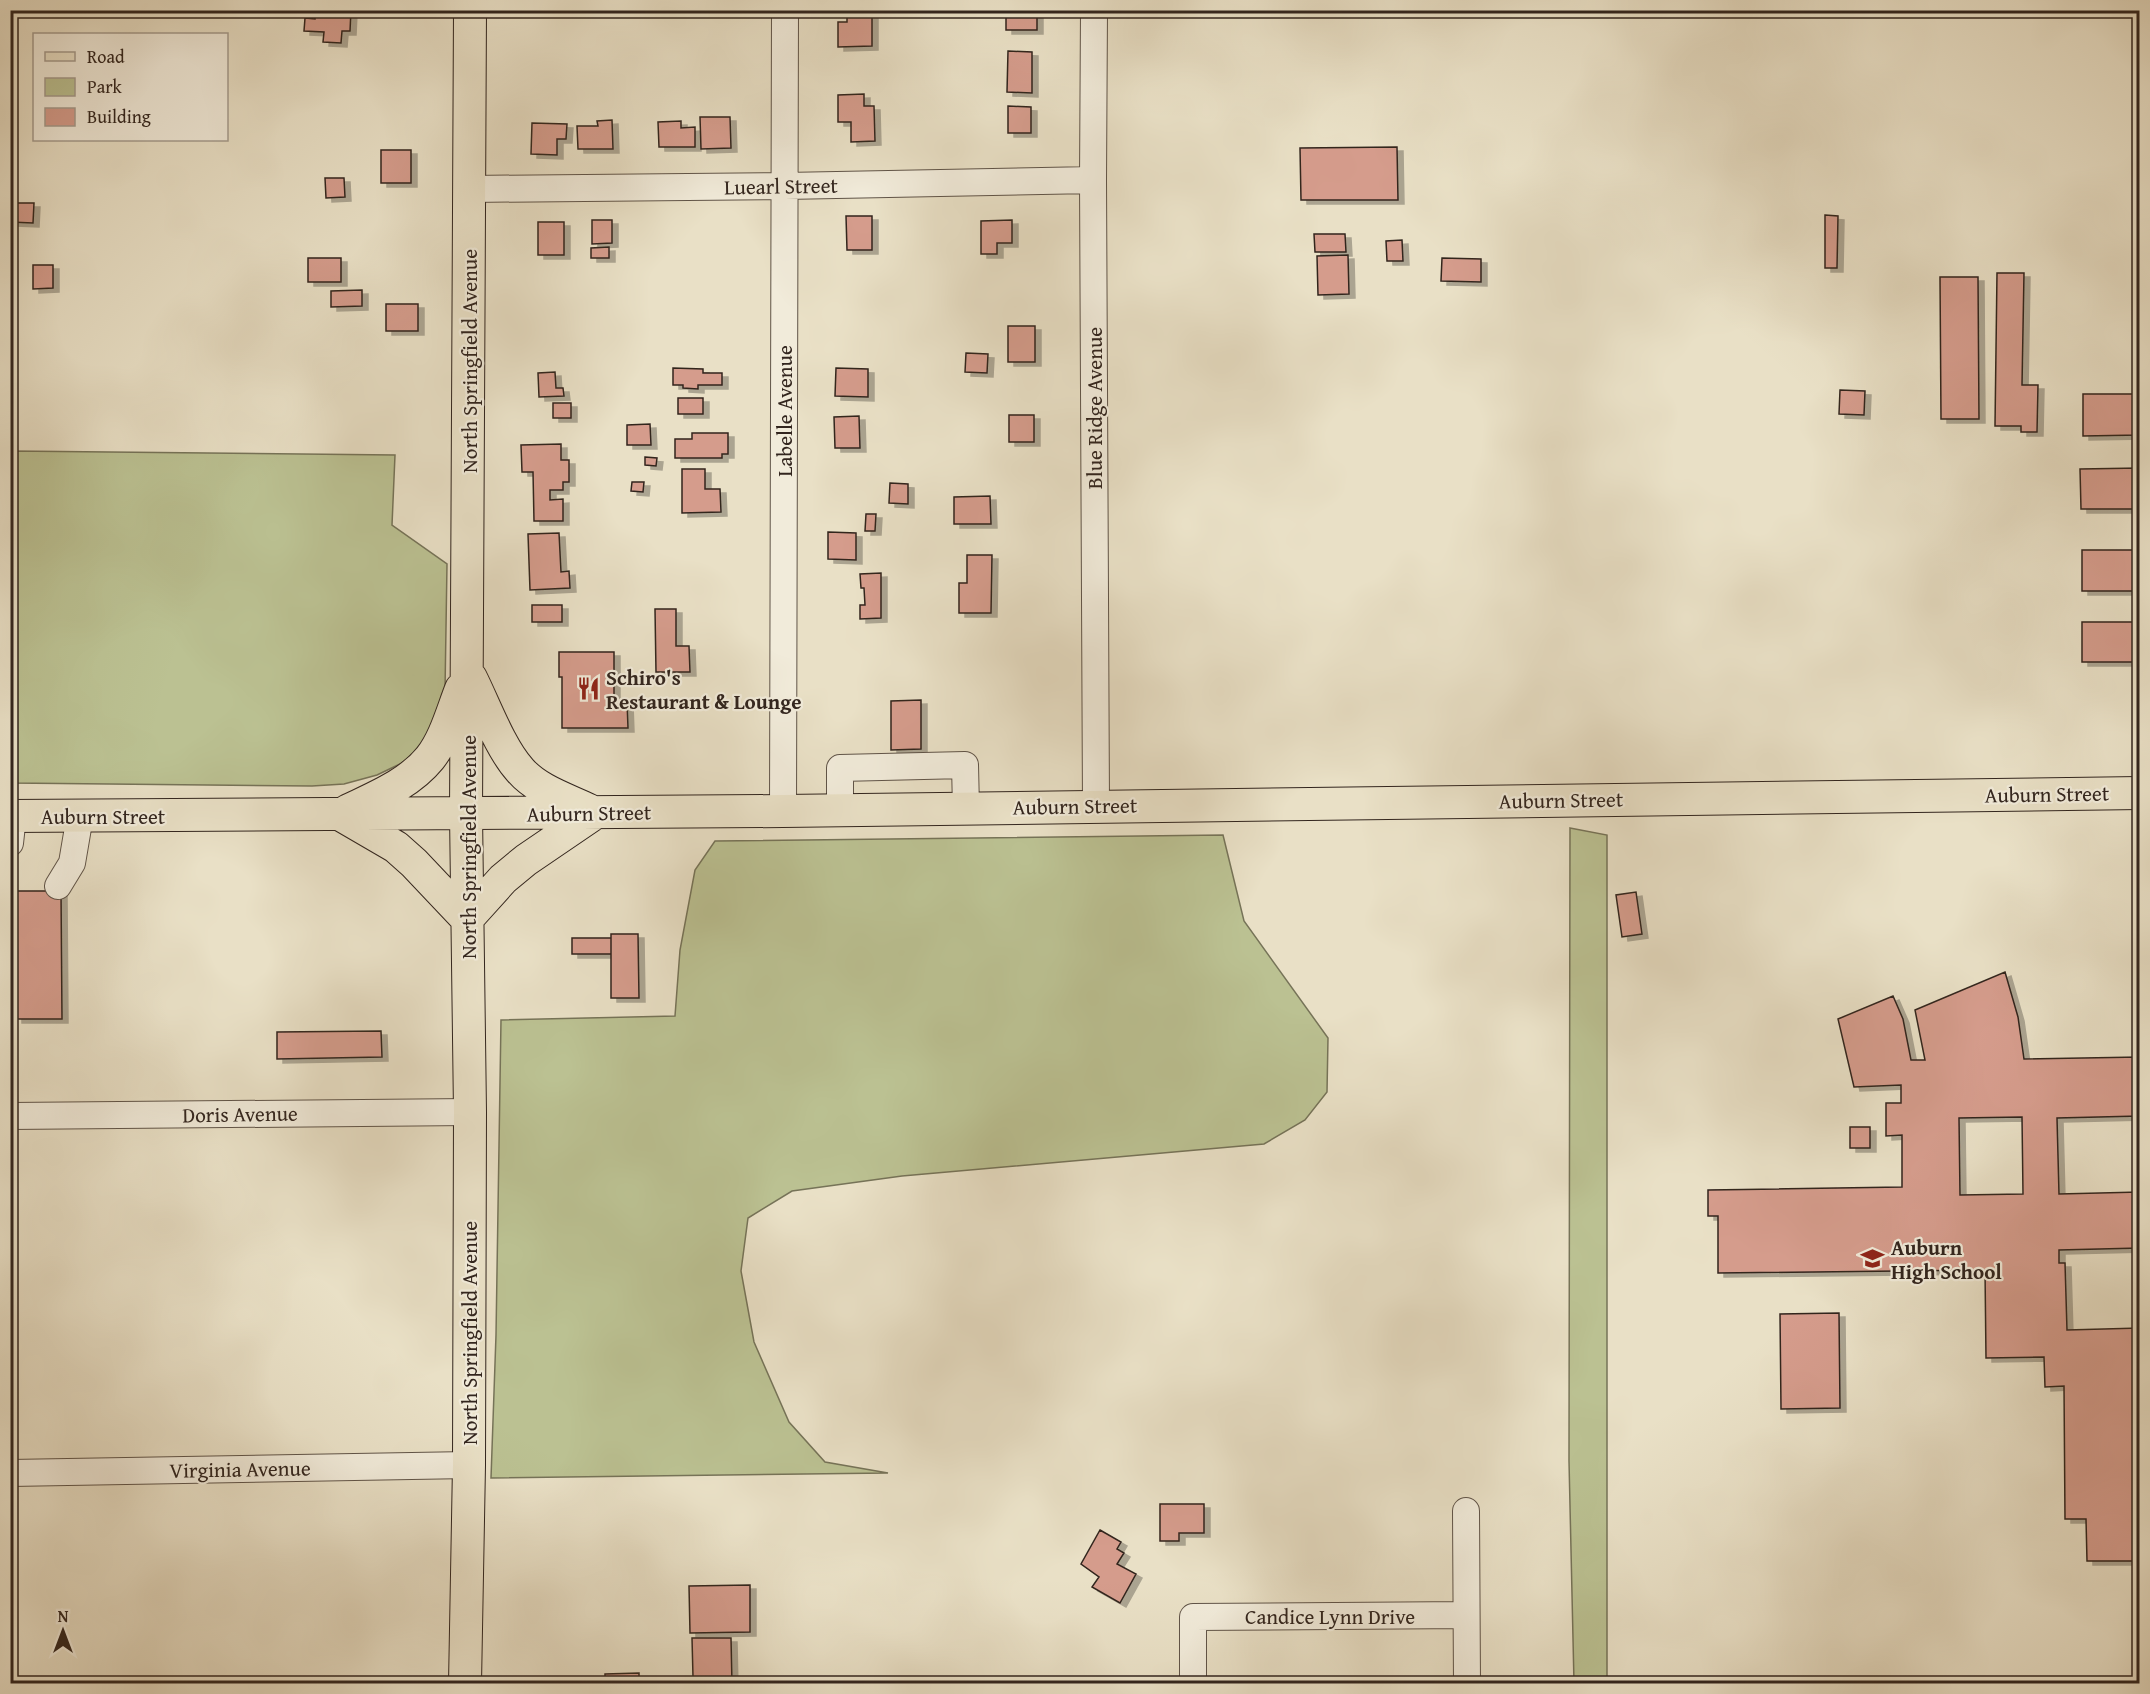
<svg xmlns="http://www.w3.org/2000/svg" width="2150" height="1694" font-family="'Gentium Book Plus',serif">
<defs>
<filter id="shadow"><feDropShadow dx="6" dy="4" stdDeviation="0" flood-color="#0004"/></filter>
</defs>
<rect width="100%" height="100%" fill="#e9e0c6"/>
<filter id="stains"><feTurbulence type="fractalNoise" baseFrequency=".00333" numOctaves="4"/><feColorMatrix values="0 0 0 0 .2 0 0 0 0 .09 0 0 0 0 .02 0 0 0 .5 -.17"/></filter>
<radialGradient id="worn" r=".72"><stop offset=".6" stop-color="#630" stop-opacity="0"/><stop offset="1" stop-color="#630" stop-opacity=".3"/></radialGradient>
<path fill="#bbc192" stroke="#767358" stroke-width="1.5" d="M 11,451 L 395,455 L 392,525 L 447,564 L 445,691 L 422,748 L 400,764 L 377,775 L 344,784 L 312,786 L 11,783 Z
M 1570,828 L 1607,835 L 1607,1684 L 1574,1683 L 1569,1461 Z
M 1223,835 L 1244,921 L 1328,1038 L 1327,1092 L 1305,1120 L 1264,1144 L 902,1176 L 792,1191 L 748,1218 L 741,1271 L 754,1342 L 789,1422 L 825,1462 L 888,1473 L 491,1478 L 496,1335 L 501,1020 L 675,1016 L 680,950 L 695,870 L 715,841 Z"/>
<path fill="#d59c8c" stroke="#32251e" stroke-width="1.5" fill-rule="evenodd" filter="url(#shadow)" d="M 315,10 L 351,10 L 350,31 L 342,31 L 341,43 L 323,42 L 324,32 L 304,31 L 305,18 L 315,19 Z
M 362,10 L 413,10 L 413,13 L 362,13 Z
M 847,10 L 872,10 L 872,46 L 838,47 L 838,22 L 847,22 Z
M 1006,10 L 1037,10 L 1037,30 L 1006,30 Z
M 1008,51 L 1032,52 L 1032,93 L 1007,92 Z
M 864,94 L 864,106 L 874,106 L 875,141 L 851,142 L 851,122 L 838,122 L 838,95 Z
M 1008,106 L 1031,107 L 1031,133 L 1008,133 Z
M 700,117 L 730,117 L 731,148 L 701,149 Z
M 612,120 L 613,149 L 578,149 L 577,126 L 598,126 L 597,121 Z
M 681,121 L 681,128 L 695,127 L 695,147 L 659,147 L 658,122 Z
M 532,123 L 567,124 L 566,139 L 557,139 L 557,155 L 531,154 Z
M 1397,147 L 1398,200 L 1301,200 L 1300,148 Z
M 381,150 L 411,150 L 411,183 L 381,183 Z
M 325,178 L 344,178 L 345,197 L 326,198 Z
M 10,203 L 34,203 L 33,223 L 10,222 Z
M 1825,215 L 1838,216 L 1837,268 L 1825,268 Z
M 846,216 L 872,216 L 872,250 L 847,250 Z
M 592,220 L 612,220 L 612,243 L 592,244 Z
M 1012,220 L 1012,243 L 997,243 L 997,254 L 981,254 L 981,221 Z
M 538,222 L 564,222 L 564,255 L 538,255 Z
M 1314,234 L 1345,234 L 1346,252 L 1315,252 Z
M 1402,240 L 1403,261 L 1387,261 L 1386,241 Z
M 609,247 L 609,258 L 591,258 L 591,248 Z
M 1348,255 L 1349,294 L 1318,295 L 1317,256 Z
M 308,258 L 341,258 L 341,282 L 308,282 Z
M 1442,258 L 1481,259 L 1481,282 L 1441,281 Z
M 33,265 L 53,265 L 53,288 L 33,289 Z
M 1997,273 L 2024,273 L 2022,385 L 2038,385 L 2037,432 L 2021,432 L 2021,426 L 1995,426 Z
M 1940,277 L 1978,277 L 1979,419 L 1941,419 Z
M 362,290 L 362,306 L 331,307 L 331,291 Z
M 386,304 L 418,304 L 418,331 L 386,331 Z
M 1008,326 L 1035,326 L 1035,362 L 1008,362 Z
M 966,353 L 988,354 L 987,373 L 965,372 Z
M 673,368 L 703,369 L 703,373 L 722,373 L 722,385 L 698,385 L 698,389 L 683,388 L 683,385 L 673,385 Z
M 836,368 L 868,369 L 868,397 L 835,396 Z
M 555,372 L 556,388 L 563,388 L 564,396 L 539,397 L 538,373 Z
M 1840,390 L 1865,391 L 1864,415 L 1839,414 Z
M 2083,394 L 2140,394 L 2140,435 L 2083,436 Z
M 678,398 L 703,398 L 703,414 L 678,414 Z
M 553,403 L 571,403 L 571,418 L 553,418 Z
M 1009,415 L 1034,415 L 1034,442 L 1009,442 Z
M 859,416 L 860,448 L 835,448 L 834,417 Z
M 650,424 L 651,445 L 627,445 L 627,425 Z
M 692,433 L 728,433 L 728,454 L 722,454 L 722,458 L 675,458 L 675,439 L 692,439 Z
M 561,444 L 561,460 L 569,460 L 569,482 L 563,482 L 563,490 L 550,490 L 550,500 L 563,499 L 563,521 L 534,521 L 533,472 L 522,472 L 521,445 Z
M 645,457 L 657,458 L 656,466 L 645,465 Z
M 2140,468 L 2140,509 L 2081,509 L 2080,469 Z
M 682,469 L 705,469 L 705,489 L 720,489 L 721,512 L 682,513 Z
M 632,482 L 644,482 L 643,492 L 631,491 Z
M 890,483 L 908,484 L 908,504 L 889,503 Z
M 990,496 L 991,524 L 954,524 L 954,497 Z
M 866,514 L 876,514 L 875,531 L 865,531 Z
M 828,532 L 856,533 L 856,560 L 828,559 Z
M 559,533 L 561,572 L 569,571 L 570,588 L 530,590 L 528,534 Z
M 2082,550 L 2140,550 L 2140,591 L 2082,591 Z
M 967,555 L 992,555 L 991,613 L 959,613 L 959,583 L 967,583 Z
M 881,573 L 881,618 L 860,619 L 860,605 L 865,605 L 864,588 L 861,588 L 860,574 Z
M 532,605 L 562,605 L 562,622 L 532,622 Z
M 655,609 L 676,609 L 676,646 L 689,646 L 690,672 L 656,672 Z
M 2082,622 L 2140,622 L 2140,662 L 2082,662 Z
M 559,652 L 614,652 L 614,701 L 627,701 L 628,728 L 562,728 L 562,677 L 559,677 Z
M 921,700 L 921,749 L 891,750 L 891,701 Z
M 14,891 L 61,891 L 62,1019 L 16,1019 L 15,959 L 10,959 L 10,943 L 15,943 Z
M 1636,892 L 1642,934 L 1622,937 L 1616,895 Z
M 611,934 L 638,934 L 639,998 L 611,998 Z
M 572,938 L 611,938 L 611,954 L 572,954 Z
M 2005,972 L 2018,1017 L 2024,1059 L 2140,1057 L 2140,1116 L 2057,1118 L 2059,1194 L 2140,1192 L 2140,1248 L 2059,1250 L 2059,1263 L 2065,1263 L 2067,1330 L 2140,1328 L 2140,1561 L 2087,1561 L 2086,1519 L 2065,1519 L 2064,1386 L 2045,1387 L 2044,1357 L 1986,1358 L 1985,1270 L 1718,1273 L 1718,1216 L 1708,1216 L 1708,1190 L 1902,1187 L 1902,1135 L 1886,1136 L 1886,1103 L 1901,1103 L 1901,1085 L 1854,1087 L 1838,1019 L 1893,996 L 1903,1019 L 1911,1060 L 1925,1060 L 1915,1010 ZM 2022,1117 L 2023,1194 L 1960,1195 L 1959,1118 Z
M 381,1031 L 382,1057 L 277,1059 L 277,1032 Z
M 1850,1127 L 1870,1127 L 1870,1148 L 1850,1148 Z
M 1839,1313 L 1840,1408 L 1781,1409 L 1780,1314 Z
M 1160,1504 L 1204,1504 L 1204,1533 L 1179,1533 L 1179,1541 L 1160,1541 Z
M 1100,1530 L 1121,1542 L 1117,1549 L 1124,1553 L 1117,1564 L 1136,1574 L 1120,1603 L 1092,1587 L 1099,1577 L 1081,1564 Z
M 750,1585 L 750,1632 L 690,1633 L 689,1586 Z
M 692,1638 L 731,1638 L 732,1684 L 581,1684 L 581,1679 L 605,1679 L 605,1674 L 639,1673 L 639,1677 L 693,1677 Z"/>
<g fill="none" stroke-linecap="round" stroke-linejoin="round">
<defs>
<path id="minor" d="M 1094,10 L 1093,180 L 1096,806
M 470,189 L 785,186 L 1093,180
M 840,809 L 840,768 L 965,765 L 966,808
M 783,811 L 785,10
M 10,843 L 13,816
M 58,886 L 72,863 L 80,816
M 10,1116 L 470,1112
M 10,1473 L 469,1465
M 1466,1511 L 1467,1684
M 1193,1684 L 1193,1617 L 1466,1615"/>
<path id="major" d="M 471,678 C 485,706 500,748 520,770 C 537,790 566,799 589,810
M 347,811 C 376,797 409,784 430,758 C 445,739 452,712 461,689
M 341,815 L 396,847 L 414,863 L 467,919 L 503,879 L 526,860 L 595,813
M 10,816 L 783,811 L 2140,793
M 465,1684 L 469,1465 L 470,1112 L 466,814 L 470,10"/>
</defs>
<use href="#minor" stroke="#605448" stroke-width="28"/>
<use href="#major" stroke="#32251e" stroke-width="34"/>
<use href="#minor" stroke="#f1ebda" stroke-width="26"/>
<use href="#major" stroke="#e9e0c6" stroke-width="32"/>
</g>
<defs>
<symbol id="restaurant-bare" viewBox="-9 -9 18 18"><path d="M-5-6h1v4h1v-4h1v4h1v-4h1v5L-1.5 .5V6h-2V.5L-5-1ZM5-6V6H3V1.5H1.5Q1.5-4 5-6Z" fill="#8f2418" stroke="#f1ebda" stroke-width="2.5" paint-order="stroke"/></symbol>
<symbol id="school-bare" viewBox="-9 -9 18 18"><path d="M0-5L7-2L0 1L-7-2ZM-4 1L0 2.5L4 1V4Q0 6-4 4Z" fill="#8f2418" stroke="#f1ebda" stroke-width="2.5" paint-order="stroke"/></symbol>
</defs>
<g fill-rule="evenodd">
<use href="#restaurant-bare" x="572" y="672" width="33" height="33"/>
<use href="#school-bare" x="1856" y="1242" width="33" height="33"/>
</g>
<g text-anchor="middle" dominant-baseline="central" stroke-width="4.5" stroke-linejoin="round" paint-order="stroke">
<g font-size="21" fill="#32251e" stroke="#f1ebda">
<text transform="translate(781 186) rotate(-1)">Luearl Street</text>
<text transform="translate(469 361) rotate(-90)">North Springfield Avenue</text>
<text transform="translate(1094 408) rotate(-90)">Blue Ridge Avenue</text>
<text transform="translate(784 411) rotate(-90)">Labelle Avenue</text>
<text transform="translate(2047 794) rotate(-1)">Auburn Street</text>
<text transform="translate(1561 800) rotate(-1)">Auburn Street</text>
<text transform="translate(1075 806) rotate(-1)">Auburn Street</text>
<text transform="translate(589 813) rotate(-1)">Auburn Street</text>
<text x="103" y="816">Auburn Street</text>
<text transform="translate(468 847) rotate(-90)">North Springfield Avenue</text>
<text transform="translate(240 1114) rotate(-1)">Doris Avenue</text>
<text transform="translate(469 1333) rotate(-90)">North Springfield Avenue</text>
<text transform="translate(240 1469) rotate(-1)">Virginia Avenue</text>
<text x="1330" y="1616">Candice Lynn Drive</text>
</g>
<g font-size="21" font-weight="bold" fill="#32251e" stroke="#f1ebda" text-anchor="start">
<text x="606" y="677">Schiro's<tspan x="606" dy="24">Restaurant &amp; Lounge</tspan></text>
<text x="1891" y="1247">Auburn<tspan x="1891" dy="24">High School</tspan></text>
</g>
</g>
<rect width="2150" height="1694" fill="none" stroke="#e9e0c6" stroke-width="36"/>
<rect x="12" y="12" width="2126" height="1670" fill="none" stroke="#32251e" stroke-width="3"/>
<rect x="18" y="18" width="2114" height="1658" fill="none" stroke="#32251e" stroke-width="1.5"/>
<rect x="33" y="33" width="195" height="108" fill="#f1ebda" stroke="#a59c8f" stroke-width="1.5"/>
<rect x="45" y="52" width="30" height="9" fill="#e9e0c6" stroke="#a59c8f" stroke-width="1.5"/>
<text x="87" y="63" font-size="18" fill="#32251e">Road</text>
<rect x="45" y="78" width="30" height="18" fill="#bbc192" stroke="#a59c8f" stroke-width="1.5"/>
<text x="87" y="93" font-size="18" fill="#32251e">Park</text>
<rect x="45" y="108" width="30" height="18" fill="#d59c8c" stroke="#a59c8f" stroke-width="1.5"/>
<text x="87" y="123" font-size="18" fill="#32251e">Building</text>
<g transform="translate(63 1631)" stroke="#f1ebda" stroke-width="4.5" paint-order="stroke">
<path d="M0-4.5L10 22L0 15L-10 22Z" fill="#32251e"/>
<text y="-9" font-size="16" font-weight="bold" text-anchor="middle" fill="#32251e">N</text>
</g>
<rect width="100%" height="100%" filter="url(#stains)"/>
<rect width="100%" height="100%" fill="url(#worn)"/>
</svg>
